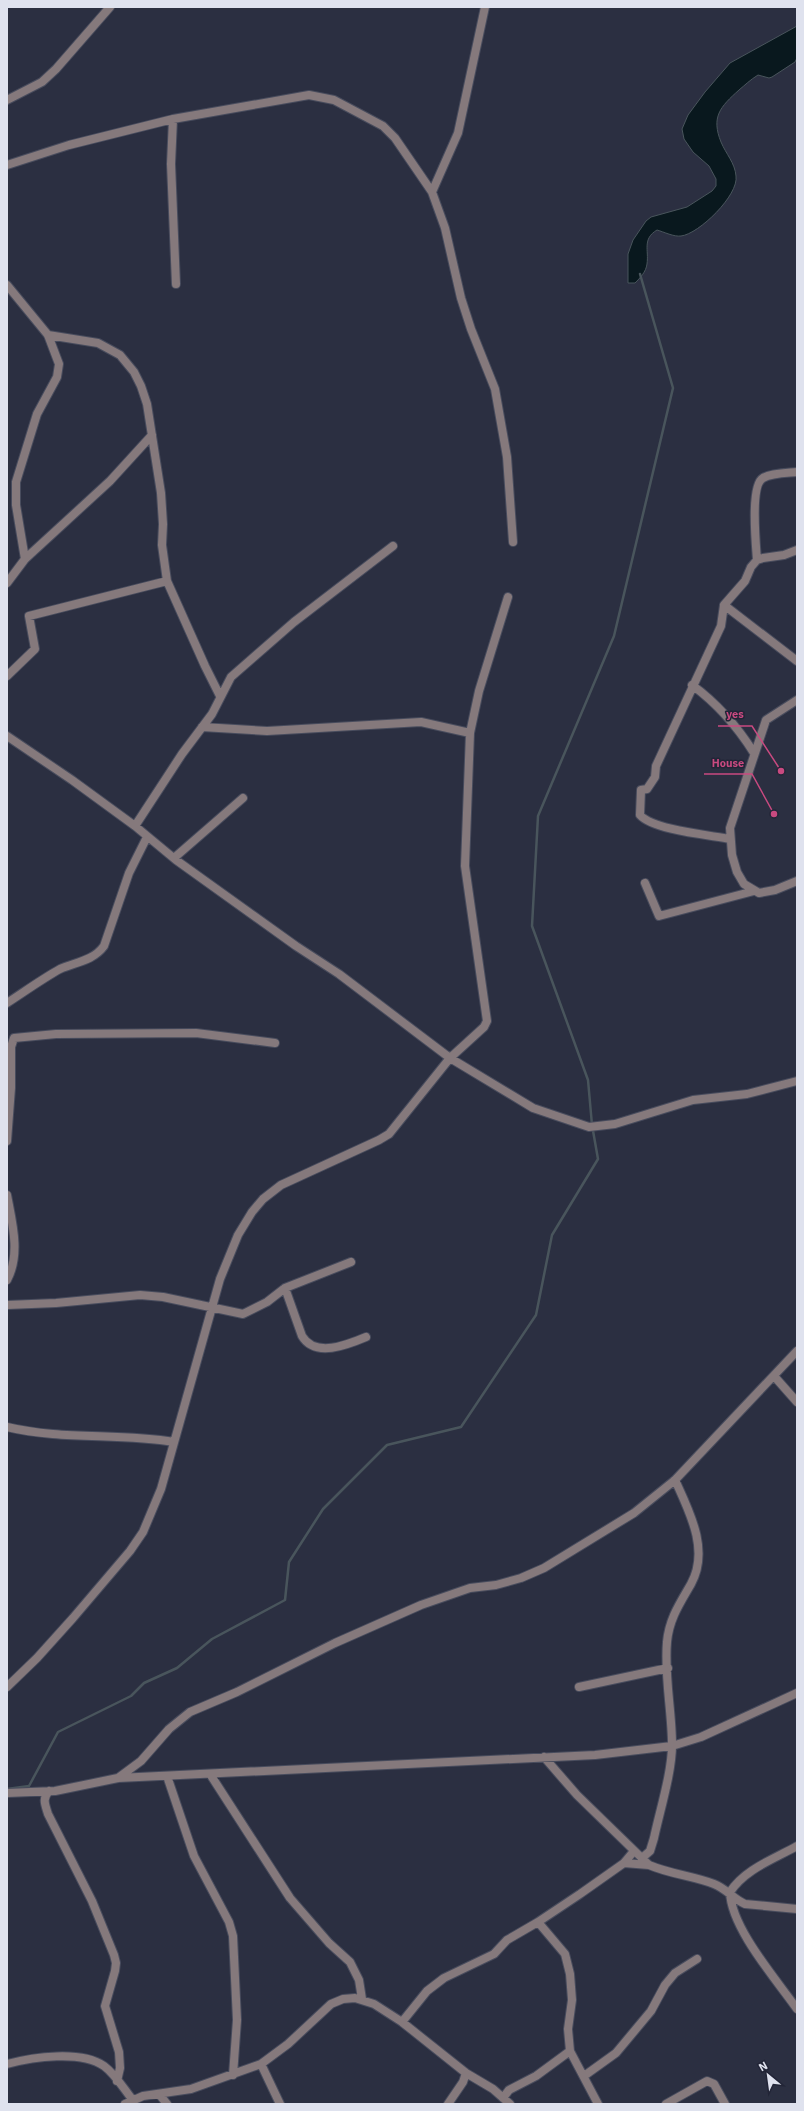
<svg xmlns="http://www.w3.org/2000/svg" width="804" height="2111" font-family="'IBM Plex Sans',sans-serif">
<rect width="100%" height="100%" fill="#2b2f41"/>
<path fill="#09181e" stroke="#49555c" d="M 797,26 L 797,58 L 795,62 L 772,77 L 769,78 L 758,75 C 750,80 745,85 739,90 C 720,107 711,117 721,142 C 726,154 735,163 736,176 C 739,195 699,234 681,236 C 674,237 664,232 657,230 C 642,239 649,250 647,264 C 646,272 640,278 635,283 L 628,283 L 628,254 L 633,240 L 646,221 L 651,217 L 687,207 L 712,191 L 716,186 L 716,179 L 709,166 L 693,152 L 684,139 L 682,129 L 688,115 L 705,92 L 730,63 Z"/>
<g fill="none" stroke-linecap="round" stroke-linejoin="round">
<path stroke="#49555c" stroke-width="2.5" d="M 7,1789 L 29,1786 L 58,1732 L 131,1696 L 144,1683 L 177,1668 L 212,1639 L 285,1600 L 289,1562 L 323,1509 L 387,1445 L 461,1427 L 536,1315 L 552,1235 L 598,1159 L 592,1125 L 588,1080 L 532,926 L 538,816 L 614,636 L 673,388 L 640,274"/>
<defs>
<path id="street" d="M 7,100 L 42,82 L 56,69 L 110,7
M 173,119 L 171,164 L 176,284
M 7,165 L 69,145 L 173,119 L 309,95 L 334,100 L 383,126 L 395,138 L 432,192 L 445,228 L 461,298 L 471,329 L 495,389 L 507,457 L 513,542
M 432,192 L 458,133 L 485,7
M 7,285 L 48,335 L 59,364 L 57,377 L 37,414 L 16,482 L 16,505 L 25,559
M 48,335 L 98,343 L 120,355 L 134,372 L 141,386 L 147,404 L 161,493 L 163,524 L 162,545 L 167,581 L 205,666 L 220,696
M 757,560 C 756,546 750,485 763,478 C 771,473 787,473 797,472
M 7,583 L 25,559 L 110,481 L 152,435
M 724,605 L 797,661
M 7,676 L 35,649 L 29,616 L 167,581
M 692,685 C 718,704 737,726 754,753
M 797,700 L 766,720 L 730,828 L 732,855 L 737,872 L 744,884 L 759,893 L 775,890 L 797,881
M 202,727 L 267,731 L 421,722 L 470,733
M 7,736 L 72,780 L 135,826 L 176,860 L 296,946 L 339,974 L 450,1058 L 533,1108 L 589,1127 L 615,1124 L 693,1100 L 747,1094 L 797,1081
M 135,826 L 182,754 L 212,714 L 231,677 L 294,622 L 393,546
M 730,839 C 709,835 653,830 640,815 L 641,790 L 647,789 L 655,777 L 656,766 L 721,626 L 724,605 L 745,581 L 751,567 L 757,560 L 763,558 L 784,555 L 797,550
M 174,858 L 243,798
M 645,883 L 659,916 L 754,891
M 7,1003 C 24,992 42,979 60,969 C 76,962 93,961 104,946 L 129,873 L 147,837
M 7,1141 L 11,1088 L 11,1047 L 14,1038 L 56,1034 L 196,1033 L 275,1043
M 7,1195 C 12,1222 21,1254 7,1280
M 285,1288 L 302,1336 C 315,1358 347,1345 366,1337
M 7,1305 L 56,1303 L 140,1295 L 163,1297 L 243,1314 L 267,1302 L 285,1288 L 351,1262
M 774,1376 L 797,1402
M 7,1427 C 61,1440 119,1433 174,1442
M 7,1687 L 37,1658 L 73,1618 L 130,1551 L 143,1532 L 161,1489 L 220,1279 L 238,1235 L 252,1212 L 263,1199 L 281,1185 L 379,1140 L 389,1134 L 450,1058 L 484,1027 L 487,1021 L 465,866 L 470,733 L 479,691 L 508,597
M 579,1687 L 668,1668
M 544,1757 L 577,1795 L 649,1865 C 670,1874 693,1876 714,1884 C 727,1889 733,1899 745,1904 L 797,1909
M 210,1774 L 290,1898 L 329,1943 L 350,1962 L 359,1980 L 362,1999
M 167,1776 L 194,1856 L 229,1922 L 233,1936 L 237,2020 L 233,2075
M 118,1778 L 141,1761 L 169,1729 L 190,1712 L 237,1692 L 335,1643 L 421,1605 L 470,1588 L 496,1585 L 521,1578 L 544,1568 L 634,1513 L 675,1480 L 797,1351
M 49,1791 C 42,1799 45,1804 48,1814 L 92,1901 L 114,1955 L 116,1963 L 115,1971 L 105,2006 L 119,2052 L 120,2068 L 117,2081
M 7,1793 L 55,1791 L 118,1778 L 595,1755 L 672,1746 L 701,1737 L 797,1693
M 797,1846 C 774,1859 745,1869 730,1892 C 731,1928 776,1979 797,2009
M 642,1858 L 650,1851 L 654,1838 C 660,1810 672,1772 672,1745 C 672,1711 664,1676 667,1642 C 669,1619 680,1603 691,1584 C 710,1550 689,1511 675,1480
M 624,1863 L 649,1865
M 538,1922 L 565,1954 L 570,1974 L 572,2000 L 568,2029 L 570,2051 L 598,2104
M 402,2022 L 427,1991 L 444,1978 L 494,1954 L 507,1940 L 538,1922 L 580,1894 L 624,1863 L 634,1851
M 7,2064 C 33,2057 81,2050 104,2066 C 115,2074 124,2089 132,2099
M 261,2064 L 280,2104
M 584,2076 L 616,2053 L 651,2011 L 665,1985 L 675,1973 L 697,1959
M 159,2094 L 167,2104
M 503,2098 L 509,2090 L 536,2076 L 570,2051
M 125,2104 L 143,2096 L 191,2089 L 261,2064 L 288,2044 L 331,2004 L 343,1999 L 355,1998 L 374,2004 L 402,2022 L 466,2073 L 493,2089 L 510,2104
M 448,2104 L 463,2082 L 466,2073
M 666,2104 L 707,2081 L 714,2084 L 725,2104"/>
</defs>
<use href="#street" stroke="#484c5d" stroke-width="10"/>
<use href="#street" stroke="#85797c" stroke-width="8"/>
</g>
<path fill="none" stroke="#c94a80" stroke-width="1.5" d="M781 771L752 726H718M774 814L752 774H704"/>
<g fill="#c94a80" stroke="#222537" stroke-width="1.5">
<circle cx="781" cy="771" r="4"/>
<circle cx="774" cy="814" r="4"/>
</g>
<g font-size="11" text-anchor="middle" font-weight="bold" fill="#c94a80" stroke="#222537" stroke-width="3" stroke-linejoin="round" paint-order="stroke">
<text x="735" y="718">yes</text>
<text x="728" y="767">House</text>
</g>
<rect width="804" height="2111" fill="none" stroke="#dfe2ee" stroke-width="16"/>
<g transform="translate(768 2075) rotate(331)" stroke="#222537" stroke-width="3" paint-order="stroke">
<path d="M0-3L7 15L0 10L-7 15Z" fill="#dfe2ee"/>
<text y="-6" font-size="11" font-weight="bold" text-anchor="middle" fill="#dfe2ee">N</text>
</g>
</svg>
